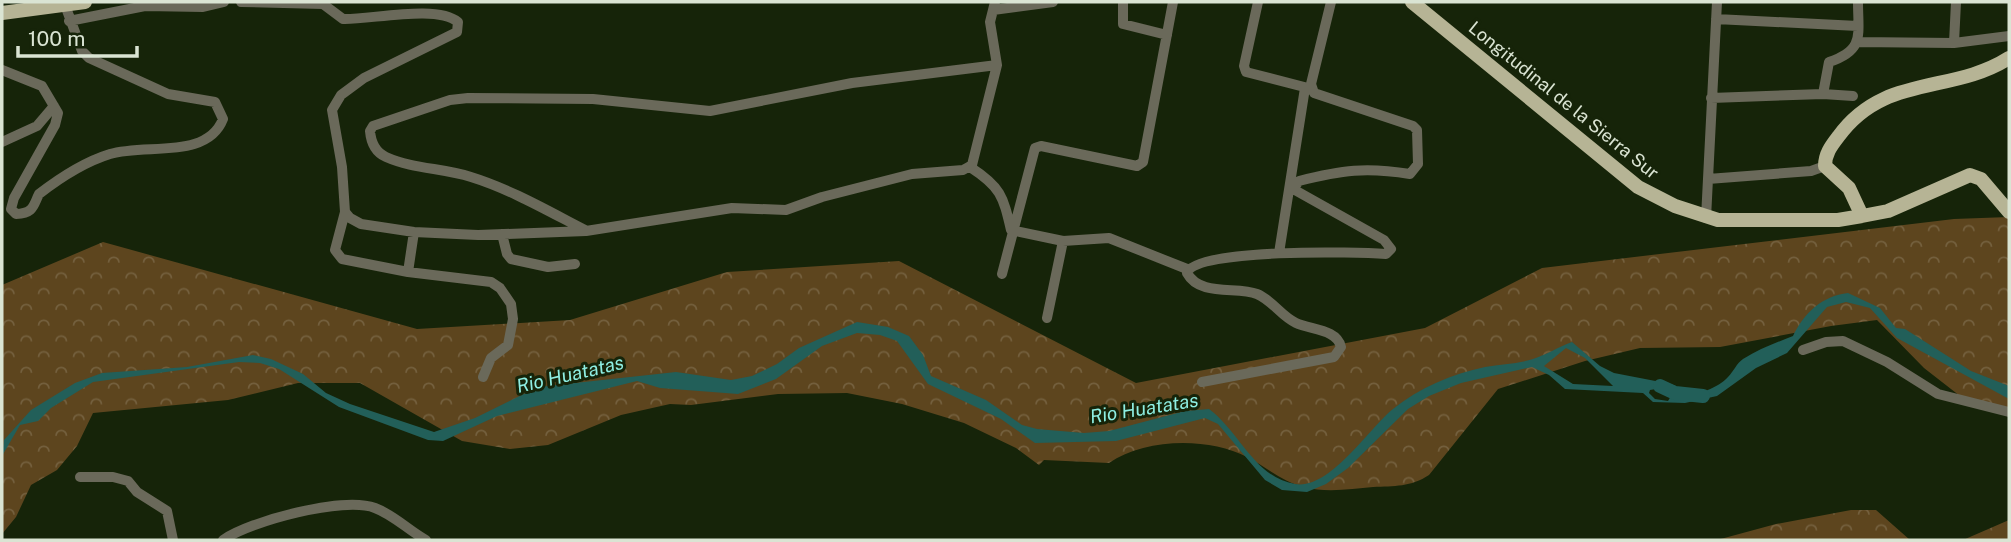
<svg xmlns="http://www.w3.org/2000/svg" width="2011" height="542" font-family="'Public Sans',sans-serif">
<defs>
<pattern id="forest-crowns" width="20" height="18" patternUnits="userSpaceOnUse" patternTransform="scale(1.75)"><rect width="20" height="18" fill="#5d451e"/><path d="M2 6a3 3 0 1 1 6 0M12 15a3 3 0 1 1 6 0" fill="none" stroke="#74603e"/></pattern>
</defs>
<rect width="100%" height="100%" fill="#162409"/>
<path fill="url(#forest-crowns)" d="M 2009,217 L 2009,409 L 1960,396 L 1924,368 L 1877,320 L 1831,326 L 1720,347 L 1640,348 L 1585,361 L 1498,389 L 1429,475 C 1411,487 1394,486 1373,487 C 1351,489 1326,493 1304,487 C 1283,482 1266,467 1247,457 C 1209,437 1145,438 1109,463 L 1044,460 L 1039,465 L 1016,448 L 964,423 L 902,404 L 847,393 L 778,394 L 691,405 L 670,404 L 621,415 L 548,445 L 510,449 L 462,441 L 360,383 L 298,383 L 228,400 L 93,413 L 77,446 L 57,470 L 31,485 L 16,517 L 2,534 L 2,285 L 103,242 L 417,329 L 570,320 L 727,272 L 899,261 L 1136,383 L 1425,328 L 1542,268 L 1954,219 Z
M 1851,510 L 1876,510 L 1910,540 L 1717,540 L 1776,524 Z
M 2009,520 L 2009,540 L 1963,540 Z"/>
<path fill="#225f59" fill-rule="evenodd" d="M 1848,293 L 1880,308 L 1896,328 L 1905,329 L 1971,371 L 2009,386 L 2009,399 L 1897,338 L 1870,308 L 1846,302 L 1827,307 L 1787,353 L 1756,368 L 1717,396 L 1685,403 L 1653,402 L 1643,393 L 1565,389 L 1549,375 L 1532,367 L 1461,383 L 1429,396 L 1408,409 L 1348,468 L 1326,484 L 1307,492 L 1282,490 L 1265,480 L 1218,424 L 1205,418 L 1116,441 L 1035,443 L 1001,419 L 928,384 L 897,341 L 880,335 L 857,333 L 822,346 L 776,379 L 738,394 L 660,388 L 637,381 L 497,416 L 443,441 L 428,440 L 339,407 L 279,369 L 260,363 L 239,362 L 93,382 L 51,408 L 38,421 L 20,425 L 2,456 L 4,440 L 31,410 L 75,383 L 102,373 L 187,367 L 253,355 L 271,359 L 303,374 L 326,393 L 350,404 L 434,432 L 475,418 L 538,387 L 676,372 L 731,380 L 752,376 L 777,364 L 799,348 L 857,322 L 888,327 L 909,336 L 923,355 L 931,376 L 986,400 L 1022,425 L 1037,429 L 1084,433 L 1109,431 L 1185,411 L 1209,409 C 1240,432 1254,477 1295,484 C 1330,490 1369,428 1393,409 C 1419,388 1452,374 1485,367 C 1501,364 1517,364 1533,359 C 1546,355 1558,347 1572,342 L 1600,366 L 1614,373 L 1671,384 L 1676,386 L 1677,395 C 1693,397 1717,389 1728,377 C 1734,371 1736,364 1743,359 C 1759,349 1775,343 1793,336 C 1804,313 1822,296 1848,293 ZM 1566,348 L 1585,358 L 1613,386 L 1573,384 L 1544,366 ZM 1662,388 L 1671,396 L 1668,401 L 1655,399 L 1649,393 L 1650,390 Z"/>
<g fill="none" stroke-linecap="round" stroke-linejoin="round">
<path stroke="#225f59" stroke-width="14" d="M 1660,386 L 1675,393 L 1703,396"/>
<path stroke="#6a695a" stroke-width="10" d="M 241,2 L 323,4 L 343,19 C 370,20 437,4 458,22 L 457,32 L 364,78 L 341,95 L 332,110 L 342,167 L 345,212 L 350,218 L 361,224 L 414,232 L 478,235 L 586,231 L 732,208 L 786,210 L 822,197 L 912,174 L 963,170 L 972,165 L 997,65
M 1123,2 L 1123,24 L 1167,35
M 1258,2 L 1244,66 L 1246,72 L 1312,89
M 993,10 L 1053,2
M 1716,19 L 1858,26
M 69,21 L 145,6 L 203,7 L 224,2
M 1857,42 L 1954,43 L 2009,36
M 1954,43 L 1956,2
M 2,70 L 42,86 L 58,113 L 55,125 L 14,198 L 11,209 L 16,214 C 34,213 33,206 39,194 C 61,177 84,162 110,154 C 146,143 207,160 223,119 L 215,102 L 168,94 L 89,58 L 82,51 L 65,5
M 1853,96 L 1823,94 L 1829,62 C 1865,50 1858,35 1858,2
M 1711,98 L 1823,94
M 2,142 L 37,126 L 54,106
M 970,167 C 1001,187 1003,196 1011,230 L 1063,241 L 1109,238 L 1187,269
M 1708,179 L 1811,171 L 1825,166
M 345,212 L 335,250 L 342,259 L 408,272 L 491,282 L 500,288 L 511,304 L 513,319 L 508,345 L 491,358 L 483,377
M 1706,218 L 1717,2
M 585,230 C 548,211 510,189 471,177 C 443,168 413,169 386,157 C 375,152 371,143 370,131 L 373,126 L 450,100 L 468,98 L 593,99 L 710,111 L 852,83 L 997,65 L 990,22 L 995,2
M 502,234 L 507,254 L 511,259 L 548,267 L 575,264
M 1279,253 L 1305,88
M 408,272 L 414,232
M 1002,274 L 1035,148 L 1041,146 L 1137,166 L 1143,162 L 1173,2
M 1047,318 L 1063,241
M 1803,350 L 1826,342 L 1843,341 L 1887,362 L 1938,394 L 2009,412
M 1202,382 L 1334,357 L 1341,347 C 1337,329 1311,330 1296,323 C 1281,316 1272,300 1257,294 C 1237,286 1200,297 1187,273 C 1195,248 1358,252 1386,254 L 1391,249 L 1384,240 L 1293,189 L 1299,181 C 1342,170 1366,167 1410,174 L 1418,164 L 1417,130 L 1413,126 L 1314,93 L 1311,84 L 1331,2
M 80,477 L 113,477 L 128,481 L 137,492 L 167,511 L 173,540
M 223,540 C 250,521 344,496 375,508 C 394,515 408,530 426,540"/>
<path stroke="#b6b495" stroke-width="14" d="M 1412,2 L 1638,187 L 1675,206 L 1718,220 L 1838,220 L 1862,216 L 1888,211 L 1970,175 L 1981,179 L 2009,212
M 2,13 L 85,2
M 1862,216 L 1849,188 L 1825,166 C 1825,154 1831,146 1838,137 C 1884,73 1951,95 2009,58"/>
</g>
<g text-anchor="middle" dominant-baseline="central" stroke-width="6" stroke-linejoin="round" paint-order="stroke">
<g font-size="18" fill="#dae4d3" stroke="#162409">
<text transform="translate(1564 100) rotate(39)">Longitudinal de la Sierra Sur</text>
</g>
<g font-size="19" font-style="italic" fill="#8eeee2" stroke="#162409">
<text transform="translate(570 374) rotate(-13)">Rio Huatatas</text>
<text transform="translate(1144 408) rotate(-9)">Rio Huatatas</text>
</g>
</g>
<rect width="2011" height="542" fill="none" stroke="#dae4d3" stroke-width="7"/>
<path d="M18 46v10h119v-10" fill="none" stroke="#dae4d3" stroke-width="3.5"/>
<text x="28" y="46" font-size="21" fill="#dae4d3" stroke="#162409" stroke-width="5" paint-order="stroke">100 m</text>
</svg>
